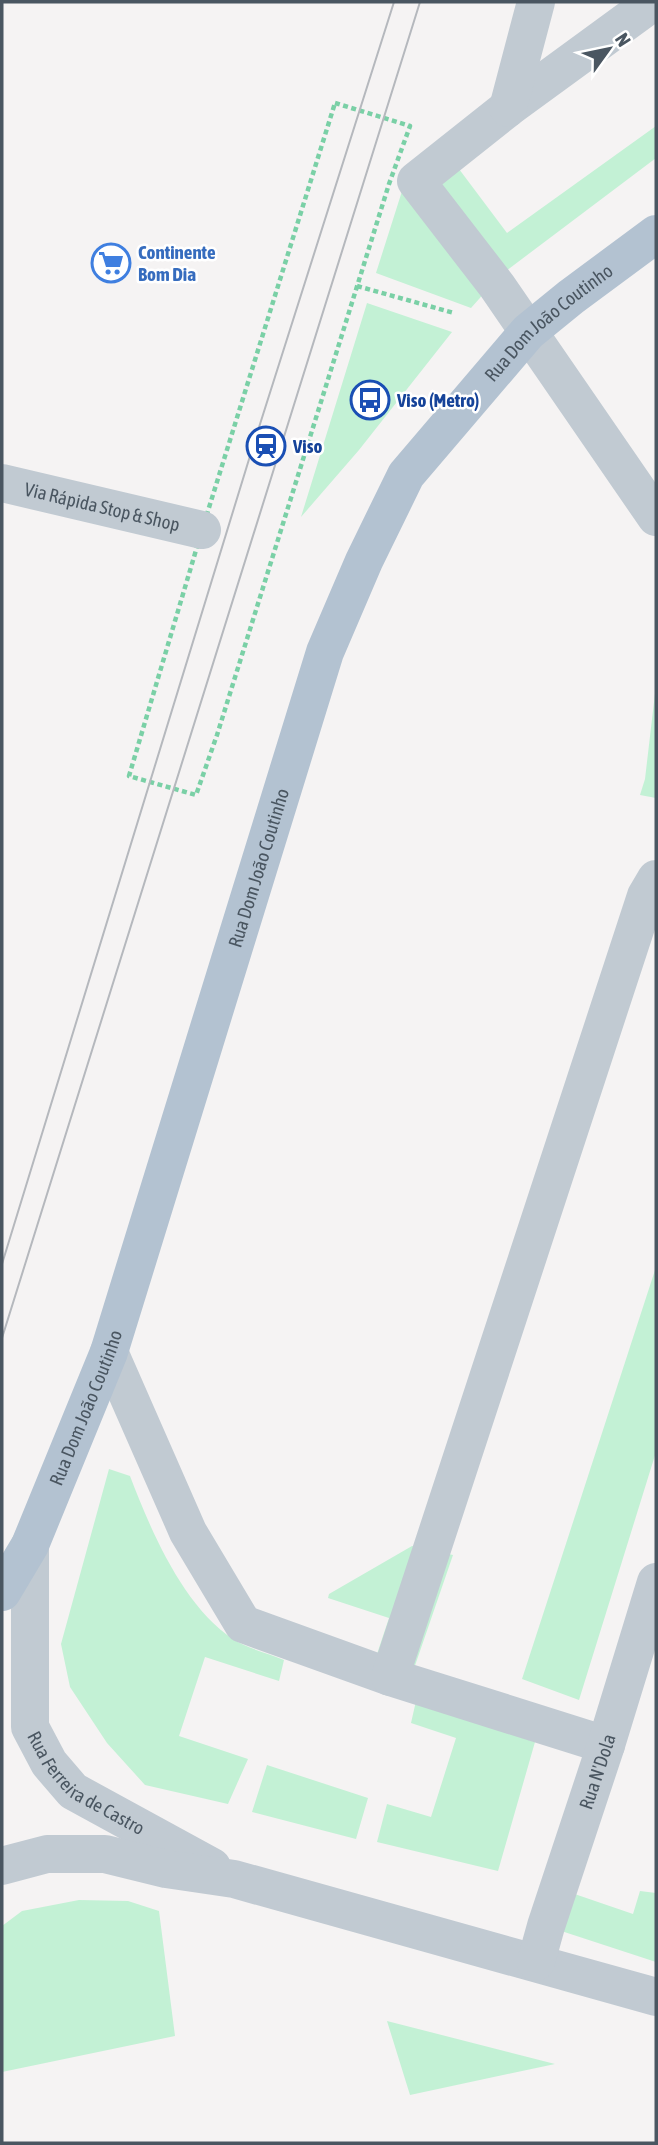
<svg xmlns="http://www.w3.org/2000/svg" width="658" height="2145" font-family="'Asap Condensed',sans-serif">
<rect width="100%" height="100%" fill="#f5f3f3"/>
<path fill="#c3f1d5" d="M 656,126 L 656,158 L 502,274 L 434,185 L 459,169 L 507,233 Z
M 403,188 L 487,290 L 471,308 L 376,273 Z
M 367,303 L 452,332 L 359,450 L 301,517 Z
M 656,685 L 656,798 L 640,795 L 645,779 Z
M 656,1267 L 656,1452 L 579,1700 L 522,1679 Z
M 109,1469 L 130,1476 C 151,1531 183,1606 233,1639 C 248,1649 268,1653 284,1660 L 279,1681 L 205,1657 L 179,1736 L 248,1759 L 228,1804 L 145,1785 L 107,1743 L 70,1687 L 61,1644 Z
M 412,1546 L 453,1555 L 409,1683 L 377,1654 L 389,1618 L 328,1598 L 329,1594 Z
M 416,1701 L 535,1742 L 498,1871 L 377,1842 L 387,1804 L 431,1817 L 456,1738 L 411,1723 Z
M 267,1765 L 368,1798 L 356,1839 L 252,1812 Z
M 560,1889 L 633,1914 L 640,1891 L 656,1893 L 656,1962 L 546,1926 Z
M 79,1900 L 128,1901 L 159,1911 L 175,2036 L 2,2072 L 2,1926 L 22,1911 Z
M 387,2021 L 555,2064 L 410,2095 Z"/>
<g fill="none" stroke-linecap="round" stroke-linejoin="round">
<path stroke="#7ad0a6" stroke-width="4.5" stroke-dasharray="5 3.5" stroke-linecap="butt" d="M 335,103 L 410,126 L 389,184 L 217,735 L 196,795 L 129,776 L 202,530 Z
M 357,286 L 454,313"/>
<g stroke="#c1cad2" stroke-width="38">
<path d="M 653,2 L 508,108 L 416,181 L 497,286 L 656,517"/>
<path d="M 508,108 L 536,2"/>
<path id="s1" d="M 2,483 L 202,530"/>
<path d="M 109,1352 L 188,1532 L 243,1624 L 390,1677"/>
<path id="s2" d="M 30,1545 L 30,1727 L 49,1763 L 73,1791 L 212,1867"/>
<path d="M 606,1745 L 390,1677 L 646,896 L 656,879"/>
<path d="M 2,1866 L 47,1854 L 105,1854 L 166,1869 L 234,1879 L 656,1997"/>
<path id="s3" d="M 536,1962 L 546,1926 L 606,1745 L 656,1582"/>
</g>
<path stroke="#b3c2d1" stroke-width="38" id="s4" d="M 2,1592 L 30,1545 L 109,1352 L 325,652 L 364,561 L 406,475 L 528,332 L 571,297 L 656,234"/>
<path stroke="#b5b8bd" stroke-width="2" d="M 2,1264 L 254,443 L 394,2
M 2,1338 L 420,2"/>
</g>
<defs>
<symbol id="supermarket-ring" viewBox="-11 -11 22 22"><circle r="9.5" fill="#fff" stroke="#3f7fe0" stroke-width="1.5"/><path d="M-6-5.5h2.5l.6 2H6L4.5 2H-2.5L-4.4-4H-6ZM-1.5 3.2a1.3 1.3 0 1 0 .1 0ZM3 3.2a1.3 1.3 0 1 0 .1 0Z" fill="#3f7fe0"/></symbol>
<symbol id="bus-ring" viewBox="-11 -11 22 22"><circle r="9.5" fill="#fff" stroke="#1a4fb4" stroke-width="1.5"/><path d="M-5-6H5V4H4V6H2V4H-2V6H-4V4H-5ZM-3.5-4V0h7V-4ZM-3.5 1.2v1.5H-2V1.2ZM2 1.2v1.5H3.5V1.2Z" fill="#1a4fb4"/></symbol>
<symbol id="station-ring" viewBox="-11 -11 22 22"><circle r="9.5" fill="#fff" stroke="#1a4fb4" stroke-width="1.5"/><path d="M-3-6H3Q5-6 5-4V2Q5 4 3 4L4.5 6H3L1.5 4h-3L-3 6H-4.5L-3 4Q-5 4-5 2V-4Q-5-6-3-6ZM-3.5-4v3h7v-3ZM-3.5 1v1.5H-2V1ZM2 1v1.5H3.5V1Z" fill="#1a4fb4"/></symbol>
</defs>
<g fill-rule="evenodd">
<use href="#supermarket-ring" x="89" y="241" width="44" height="44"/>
<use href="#bus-ring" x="348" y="378" width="44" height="44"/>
<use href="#station-ring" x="244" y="424" width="44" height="44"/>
</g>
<g text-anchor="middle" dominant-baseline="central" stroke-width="5" stroke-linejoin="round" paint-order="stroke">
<g font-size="19" font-weight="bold" fill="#366cbe" stroke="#fff" text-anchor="start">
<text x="138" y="252">Continente<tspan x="138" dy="22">Bom Dia</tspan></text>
</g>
<g font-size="19" fill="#4a5661" stroke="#fff">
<text stroke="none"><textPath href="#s4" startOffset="1400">Rua Dom João Coutinho</textPath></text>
<text stroke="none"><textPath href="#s1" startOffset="103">Via Rápida Stop &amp; Shop</textPath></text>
<text stroke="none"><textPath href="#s4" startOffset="770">Rua Dom João Coutinho</textPath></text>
<text stroke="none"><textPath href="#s4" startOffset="203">Rua Dom João Coutinho</textPath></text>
<text stroke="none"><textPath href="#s3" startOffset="200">Rua N'Dola</textPath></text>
<text stroke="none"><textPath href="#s2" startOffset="264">Rua Ferreira de Castro</textPath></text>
</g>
<g font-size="19" font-weight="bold" fill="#164399" stroke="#fff" text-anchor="start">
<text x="397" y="400">Viso (Metro)</text>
<text x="293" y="446">Viso</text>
</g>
</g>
<rect width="658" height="2145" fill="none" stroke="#4a5661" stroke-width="7"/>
<g transform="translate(609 49) rotate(57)" stroke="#ffffff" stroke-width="5" paint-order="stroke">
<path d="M0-5L12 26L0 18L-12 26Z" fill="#4a5661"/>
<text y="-10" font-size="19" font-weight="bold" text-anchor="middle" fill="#4a5661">N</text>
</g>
</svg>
